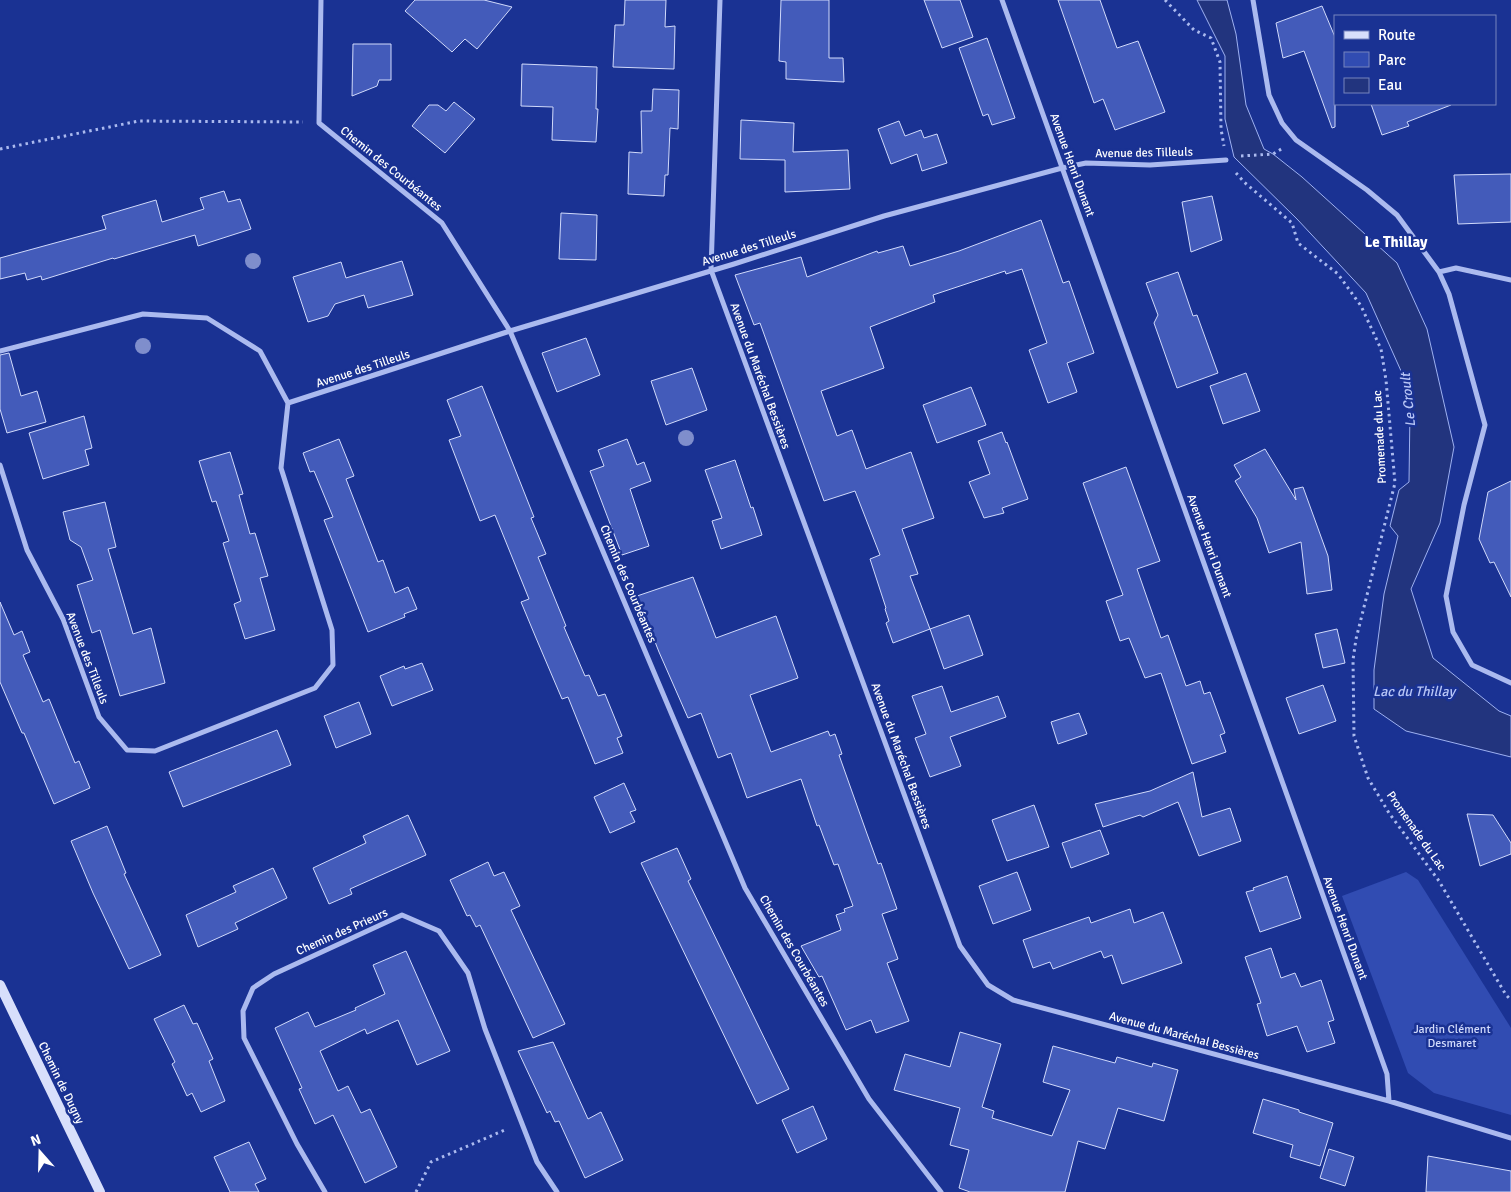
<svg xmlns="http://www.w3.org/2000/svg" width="1511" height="1192" font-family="Signika,sans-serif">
<rect width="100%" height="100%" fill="#1a3293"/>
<path fill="#314cb2" d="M 1406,872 L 1418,880 L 1511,1028 L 1511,1115 L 1434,1093 L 1408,1073 L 1342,896 Z"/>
<path fill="#22347e" stroke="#9eb1f1" d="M 1197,0 L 1227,0 L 1236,34 L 1246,105 L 1264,149 L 1273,154 L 1302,177 L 1397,263 L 1427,329 L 1454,447 L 1440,523 L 1411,589 L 1433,658 L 1499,711 L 1511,716 L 1511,757 L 1406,731 L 1374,709 L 1374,670 L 1384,594 L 1398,536 L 1390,526 L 1399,490 L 1409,482 L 1410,409 L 1406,382 L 1366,293 L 1297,219 L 1234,157 L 1225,119 L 1225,56 Z"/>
<path fill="#435bba" stroke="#d1dafb" d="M 415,0 L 484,0 L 512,7 L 477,49 L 465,39 L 452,52 L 405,11 Z
M 625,0 L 666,0 L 665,27 L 675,26 L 674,69 L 613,67 L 615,25 L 624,25 Z
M 781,0 L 829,0 L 829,58 L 843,58 L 844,82 L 786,79 L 786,62 L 779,61 Z
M 924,0 L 960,0 L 973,37 L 942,48 Z
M 1058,0 L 1100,0 L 1117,48 L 1138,41 L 1165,112 L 1115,130 L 1103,99 L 1094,103 Z
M 1322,6 L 1335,37 L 1335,127 L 1332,128 L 1304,51 L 1283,58 L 1276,23 Z
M 987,38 L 1015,118 L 992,125 L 988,114 L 983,116 L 959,48 Z
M 353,44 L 391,44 L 391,80 L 379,80 L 377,86 L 352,96 Z
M 522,64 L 597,67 L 596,109 L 598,109 L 596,142 L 552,140 L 553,107 L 521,106 Z
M 653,89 L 679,90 L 678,129 L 670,128 L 668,175 L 665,175 L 664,196 L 628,194 L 629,152 L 642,153 L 641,111 L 652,111 Z
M 454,102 L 475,119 L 445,153 L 412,126 L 429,105 L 438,105 L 446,111 Z
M 1371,104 L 1450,104 L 1451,105 L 1407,122 L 1409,126 L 1382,135 Z
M 741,120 L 794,123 L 793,152 L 848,150 L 850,189 L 785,192 L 785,160 L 740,159 Z
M 899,121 L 905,136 L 921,130 L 924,138 L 937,134 L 947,163 L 922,171 L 917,154 L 891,164 L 878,129 Z
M 1511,174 L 1511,222 L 1458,224 L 1454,175 Z
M 224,191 L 228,202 L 240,199 L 251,229 L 198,246 L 195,235 L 114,259 L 113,258 L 42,280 L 41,276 L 27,280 L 25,273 L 0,279 L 0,258 L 106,229 L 102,216 L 156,200 L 162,222 L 204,209 L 200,198 Z
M 1212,196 L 1222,240 L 1191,252 L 1182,202 Z
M 561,213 L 597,215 L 596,260 L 559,259 Z
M 1041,220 L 1063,283 L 1069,281 L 1094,353 L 1067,363 L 1077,392 L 1048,403 L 1029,350 L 1047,343 L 1022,269 L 1006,274 L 1005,271 L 933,295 L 935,302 L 870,327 L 884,368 L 821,391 L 837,436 L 852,430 L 866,469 L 911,452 L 934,518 L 902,529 L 918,574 L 910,576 L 930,629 L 969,615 L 983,655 L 944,669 L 930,629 L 893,643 L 886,623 L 889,621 L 885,609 L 886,608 L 870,559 L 880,555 L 855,491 L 824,501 L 760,323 L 754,325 L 735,275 L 801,257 L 807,277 L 877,251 L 878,253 L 903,246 L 910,266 L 959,251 Z
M 402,261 L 413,295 L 368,308 L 364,295 L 335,304 L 328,316 L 308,322 L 293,277 L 341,262 L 346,278 Z
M 1178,272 L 1193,316 L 1197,315 L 1218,373 L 1177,388 L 1154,323 L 1158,315 L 1146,283 Z
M 586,338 L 600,375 L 557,392 L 542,353 Z
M 9,353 L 21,396 L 37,391 L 46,422 L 7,433 L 0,409 L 0,355 Z
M 692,368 L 707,410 L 666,425 L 651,381 Z
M 1246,373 L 1260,411 L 1223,424 L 1210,386 Z
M 482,386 L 534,517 L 531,518 L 546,554 L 538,557 L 566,626 L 564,627 L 585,676 L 589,675 L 598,696 L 605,694 L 622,736 L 617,738 L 623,753 L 595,764 L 568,697 L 562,699 L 536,638 L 521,602 L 529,599 L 495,515 L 480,521 L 449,440 L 461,436 L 447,400 Z
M 971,387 L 986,425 L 937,443 L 923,405 Z
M 84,416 L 92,448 L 85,450 L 89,465 L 43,479 L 29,433 Z
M 1002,432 L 1006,443 L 1007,442 L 1028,499 L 1002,508 L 1004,513 L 984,518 L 969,482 L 990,474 L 978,441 Z
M 339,439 L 354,476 L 346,479 L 378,562 L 383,560 L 395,593 L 408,587 L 417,609 L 404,614 L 405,617 L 368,632 L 324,520 L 333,517 L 314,471 L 310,472 L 303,453 Z
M 627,439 L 637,465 L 644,462 L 651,481 L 630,489 L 649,546 L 622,555 L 590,471 L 604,466 L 598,450 Z
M 1265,449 L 1296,500 L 1294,489 L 1303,487 L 1328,556 L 1332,590 L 1307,594 L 1301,542 L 1269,553 L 1257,518 L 1235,481 L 1241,477 L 1234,465 Z
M 230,452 L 243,494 L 239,495 L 250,534 L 255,533 L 268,576 L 260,578 L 275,630 L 245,639 L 234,604 L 241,601 L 223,543 L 229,541 L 216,501 L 212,502 L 199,461 Z
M 735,460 L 751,508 L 753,507 L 762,535 L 721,549 L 712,521 L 722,518 L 705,470 Z
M 1126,467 L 1160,561 L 1137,569 L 1161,638 L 1168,635 L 1186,686 L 1200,681 L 1204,694 L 1210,692 L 1225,733 L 1220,735 L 1226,752 L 1192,764 L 1161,673 L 1145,678 L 1129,638 L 1120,641 L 1106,601 L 1123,595 L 1083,483 Z
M 1511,481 L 1511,597 L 1494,562 L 1490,563 L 1479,539 L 1488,492 Z
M 105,502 L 116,547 L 108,549 L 133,634 L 151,628 L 165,683 L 120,696 L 100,630 L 92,633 L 77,585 L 93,580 L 81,547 L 70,540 L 63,512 Z
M 693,577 L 716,638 L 776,616 L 798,678 L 750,695 L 771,752 L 828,731 L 830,736 L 835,734 L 842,754 L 839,755 L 866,831 L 878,864 L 881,863 L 897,909 L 882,914 L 898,959 L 887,963 L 909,1021 L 876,1033 L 871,1020 L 846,1030 L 822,976 L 819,977 L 801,946 L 841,930 L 836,915 L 845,912 L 844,909 L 853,906 L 838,864 L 834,865 L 819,825 L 817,826 L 801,779 L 747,798 L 731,753 L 718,758 L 701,713 L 688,718 L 659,652 L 637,596 Z
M 0,602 L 14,635 L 22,631 L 30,652 L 23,655 L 43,702 L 49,699 L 75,763 L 79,761 L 90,788 L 54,804 L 24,733 L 22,733 L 0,682 Z
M 1337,629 L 1345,663 L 1323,668 L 1315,634 Z
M 422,663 L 433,690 L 392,706 L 380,676 L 404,666 L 405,669 Z
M 1323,685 L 1336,721 L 1299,734 L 1286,698 Z
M 942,686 L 951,712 L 998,696 L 1006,717 L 950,737 L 961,766 L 930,777 L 915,738 L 926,734 L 912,696 Z
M 359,702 L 371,734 L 336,748 L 324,716 Z
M 1079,713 L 1087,734 L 1058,744 L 1051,722 Z
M 277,730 L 291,765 L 183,807 L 169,772 Z
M 1193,772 L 1202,817 L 1230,808 L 1241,841 L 1199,856 L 1178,802 L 1143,817 L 1140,815 L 1103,827 L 1095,804 L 1150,791 Z
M 624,783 L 636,810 L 630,812 L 635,822 L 610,833 L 594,797 Z
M 1034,805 L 1049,847 L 1007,861 L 992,820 Z
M 1467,814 L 1493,815 L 1511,843 L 1511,854 L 1480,866 Z
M 408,815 L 426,855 L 350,889 L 352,894 L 329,904 L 313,868 L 366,843 L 363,836 Z
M 107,826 L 126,873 L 124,874 L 161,955 L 129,969 L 93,893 L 71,841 Z
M 1100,830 L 1109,854 L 1071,868 L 1062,843 Z
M 677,848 L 691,879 L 688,881 L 789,1089 L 757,1104 L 641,863 Z
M 488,862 L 494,876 L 504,872 L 520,906 L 511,910 L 565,1024 L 533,1038 L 480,925 L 476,927 L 470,915 L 467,916 L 450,880 Z
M 273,868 L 287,898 L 235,923 L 238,929 L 198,947 L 186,915 L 236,892 L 233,886 Z
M 1017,872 L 1031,910 L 993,924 L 979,886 Z
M 1287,876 L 1301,918 L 1260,932 L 1246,892 L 1254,890 L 1253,888 Z
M 1130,909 L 1134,923 L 1163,912 L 1182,963 L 1122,984 L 1112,955 L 1104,958 L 1101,951 L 1053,969 L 1050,962 L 1033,968 L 1023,940 L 1089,917 L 1091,923 Z
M 1271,948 L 1281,978 L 1295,973 L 1301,987 L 1321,980 L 1334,1020 L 1328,1022 L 1335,1043 L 1307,1052 L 1297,1026 L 1267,1036 L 1257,1004 L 1261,1003 L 1245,957 Z
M 406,951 L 450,1051 L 417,1065 L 398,1020 L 367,1034 L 365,1029 L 320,1051 L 338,1091 L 348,1086 L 361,1113 L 370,1109 L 397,1167 L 365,1183 L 333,1115 L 315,1124 L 299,1089 L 302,1088 L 275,1028 L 308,1012 L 315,1027 L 356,1010 L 355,1008 L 385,994 L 373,965 Z
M 184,1005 L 193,1024 L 197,1023 L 213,1059 L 209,1061 L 225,1101 L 201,1112 L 192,1093 L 187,1096 L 172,1064 L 175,1062 L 154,1019 Z
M 960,1032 L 1001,1044 L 982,1107 L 994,1111 L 992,1118 L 1052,1136 L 1070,1090 L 1043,1082 L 1053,1046 L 1115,1063 L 1117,1057 L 1152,1067 L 1153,1063 L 1178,1070 L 1164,1121 L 1118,1108 L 1105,1149 L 1078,1141 L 1065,1192 L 970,1192 L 959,1188 L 969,1150 L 950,1145 L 960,1108 L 894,1090 L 905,1054 L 950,1067 Z
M 553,1042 L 588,1119 L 601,1112 L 623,1160 L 585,1178 L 559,1121 L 555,1122 L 550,1111 L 547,1113 L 518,1051 Z
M 1263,1099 L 1299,1110 L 1299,1112 L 1333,1123 L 1320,1166 L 1290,1157 L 1293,1145 L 1253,1133 Z
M 813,1106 L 827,1139 L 797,1153 L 782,1120 Z
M 249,1142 L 266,1179 L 255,1184 L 259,1192 L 230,1192 L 214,1157 Z
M 1329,1149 L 1354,1157 L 1345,1186 L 1320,1178 Z
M 1428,1156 L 1511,1171 L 1511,1192 L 1426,1192 Z"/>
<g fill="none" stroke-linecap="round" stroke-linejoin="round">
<path stroke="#abbaef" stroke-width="3" stroke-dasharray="2.5 4" stroke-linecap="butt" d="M 1165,0 L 1194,30 L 1211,38 L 1220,62 L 1221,129 L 1224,146
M 0,149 L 139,121 L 303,122
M 1241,156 L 1273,154 L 1283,148
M 1236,173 L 1244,182 L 1292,223 L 1298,243 L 1338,274 L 1361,306 L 1381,349 L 1386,380 L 1395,483 L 1356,639 L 1353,660 L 1354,736 L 1368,778 L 1389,813 L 1439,881 L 1506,995 L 1511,1000
M 416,1192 L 431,1162 L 507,1129"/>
<path stroke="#abbaef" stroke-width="5" d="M 321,0 L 319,123 L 442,223 L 510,331 L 745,888 L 869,1099 L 941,1192
M 720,0 L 711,270 L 960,946 L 988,985 L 1013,1000 L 1389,1101 L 1511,1138
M 1002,0 L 1387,1074 L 1389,1101
M 1253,0 L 1269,95 L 1282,123 L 1296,140 L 1367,190 L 1397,215 L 1439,272 L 1449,294 L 1485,425 L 1464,505 L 1446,596 L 1453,632 L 1472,665 L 1511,683
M 1439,272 L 1456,268 L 1511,280
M 0,351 L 143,314 L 207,318 L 260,351 L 288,403 L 281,468 L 332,630 L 333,665 L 315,688 L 155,751 L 127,750 L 99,717 L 63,619 L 27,550 L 0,465
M 288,403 L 510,331 L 734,264 L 884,216 L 1062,168 L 1086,163 L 1150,165 L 1226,160
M 325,1192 L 297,1144 L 244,1038 L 243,1011 L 253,988 L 274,974 L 402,915 L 439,931 L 468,973 L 485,1029 L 537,1162 L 557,1192"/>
<path stroke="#d8dffb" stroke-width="10" d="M 0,985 L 100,1192"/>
</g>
<g fill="#7f8ecc">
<circle cx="253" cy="261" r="8"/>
<circle cx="143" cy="346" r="8"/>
<circle cx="686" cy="438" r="8"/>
</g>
<g text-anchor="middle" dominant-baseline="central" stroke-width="5" stroke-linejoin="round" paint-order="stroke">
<g font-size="12" fill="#fff" stroke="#1a3293">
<text transform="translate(1144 153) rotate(-1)">Avenue des Tilleuls</text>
<text transform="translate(1072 165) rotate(70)">Avenue Henri Dunant</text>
<text transform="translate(391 169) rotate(39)">Chemin des Courbéantes</text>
<text transform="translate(749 248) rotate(-17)">Avenue des Tilleuls</text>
<text transform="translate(363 369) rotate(-18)">Avenue des Tilleuls</text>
<text transform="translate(760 376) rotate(70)">Avenue du Maréchal Bessières</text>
<text transform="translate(1380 437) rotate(-93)">Promenade du Lac</text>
<text transform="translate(1209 546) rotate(70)">Avenue Henri Dunant</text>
<text transform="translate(628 584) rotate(67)">Chemin des Courbéantes</text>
<text transform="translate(87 658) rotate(69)">Avenue des Tilleuls</text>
<text transform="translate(901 756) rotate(70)">Avenue du Maréchal Bessières</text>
<text transform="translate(1416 831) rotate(55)">Promenade du Lac</text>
<text transform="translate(1345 928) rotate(70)">Avenue Henri Dunant</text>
<text transform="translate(342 932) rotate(-24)">Chemin des Prieurs</text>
<text transform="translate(794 951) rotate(60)">Chemin des Courbéantes</text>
<text transform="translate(1184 1036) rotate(15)">Avenue du Maréchal Bessières</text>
<text transform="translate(61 1083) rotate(64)">Chemin de Dugny</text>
</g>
<g font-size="12" fill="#d1dafb" stroke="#1a3293">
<text x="1452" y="1029">Jardin Clément<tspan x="1452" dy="14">Desmaret</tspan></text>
</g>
<g font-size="14" font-style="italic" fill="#b7c5f6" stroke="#1a3293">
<text transform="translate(1408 400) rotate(-96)">Le Croult</text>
<text x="1414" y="691">Lac du Thillay</text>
</g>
<g font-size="15" font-weight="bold" fill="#fff" stroke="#1a3293">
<text x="1396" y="242">Le Thillay</text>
</g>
</g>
<rect x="1334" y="15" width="162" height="90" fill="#1a3293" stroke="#7684be"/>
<rect x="1344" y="31" width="25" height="8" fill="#d8dffb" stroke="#7684be"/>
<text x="1378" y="40" font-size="15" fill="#ffffff">Route</text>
<rect x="1344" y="52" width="25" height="15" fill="#314cb2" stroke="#7684be"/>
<text x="1378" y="65" font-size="15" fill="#ffffff">Parc</text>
<rect x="1344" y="78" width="25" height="15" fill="#22347e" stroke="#7684be"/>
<text x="1378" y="90" font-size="15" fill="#ffffff">Eau</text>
<g transform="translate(40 1152) rotate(340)" stroke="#1a3293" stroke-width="4" paint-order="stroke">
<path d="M0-4L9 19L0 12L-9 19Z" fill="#ffffff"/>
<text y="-8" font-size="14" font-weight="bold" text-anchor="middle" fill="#ffffff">N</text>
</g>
</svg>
